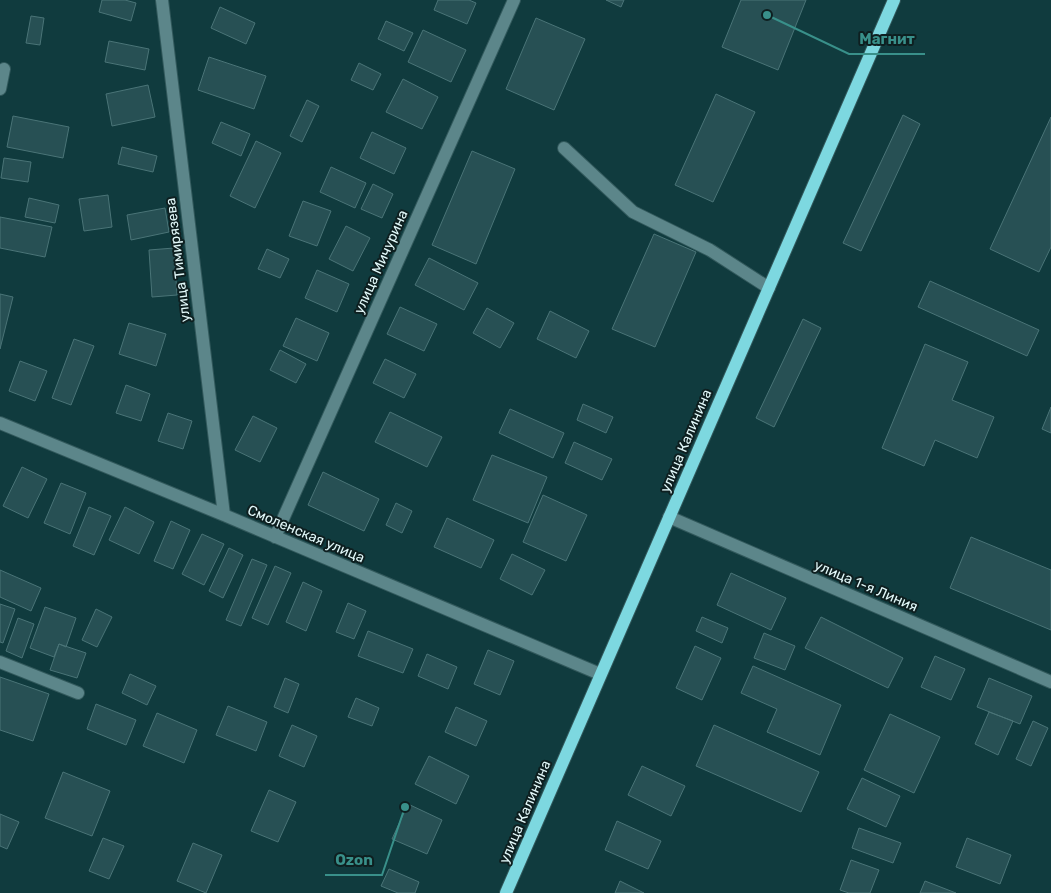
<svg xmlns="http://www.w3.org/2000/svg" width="1051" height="893" font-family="Rubik,sans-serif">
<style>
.building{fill:#275054;stroke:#4a7477}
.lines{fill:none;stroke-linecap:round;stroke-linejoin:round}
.minor-casing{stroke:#32595c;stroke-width:14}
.major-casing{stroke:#32595c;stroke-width:14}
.minor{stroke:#5c868a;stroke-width:12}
.major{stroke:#7dd8e0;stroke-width:12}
.labels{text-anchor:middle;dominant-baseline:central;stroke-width:4;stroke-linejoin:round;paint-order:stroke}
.street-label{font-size:14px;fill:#e3f9fa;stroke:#0e1f20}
.leader{fill:none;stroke:#39908a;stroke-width:2}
.callout-dot{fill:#39908a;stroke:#0e1f20;stroke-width:2}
.callout-label{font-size:15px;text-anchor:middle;font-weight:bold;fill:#39908a;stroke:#0e1f20;stroke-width:4;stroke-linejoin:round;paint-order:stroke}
</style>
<rect width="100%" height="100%" fill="#103b3e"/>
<path class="building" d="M102,0H125L136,3L131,21L99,12Z
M438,0H469L476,3L467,24L434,10Z
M606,0H624L621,7Z
M741,0H806L778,70L722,47Z
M220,7L255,23L246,44L211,28Z
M31,16L44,18L40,45L26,43Z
M536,18L585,39L554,110L506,89Z
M386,21L413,33L404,51L378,39Z
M423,30L466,50L451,82L408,62Z
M109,41L149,49L145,70L105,62Z
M209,57L266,76L254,109L198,90Z
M359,63L381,74L373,90L351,80Z
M403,79L438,97L422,129L386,112Z
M148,85L155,117L112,126L106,94Z
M716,94L755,112L713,202L675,185Z
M307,100L319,106L302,142L290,136Z
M903,115L920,124L861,251L843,243Z
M13,116L69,127L63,158L7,147Z
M1051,117V247L1039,272L990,249Z
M221,122L250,134L241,156L212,143Z
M372,132L406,148L394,174L360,158Z
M256,141L281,153L255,208L230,196Z
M122,147L157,156L153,172L118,164Z
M472,151L515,169L476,264L432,245Z
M4,158L31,162L28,182L1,178Z
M331,167L366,183L355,208L320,192Z
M373,184L393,194L382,218L361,209Z
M108,195L112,227L84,231L79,199Z
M29,198L59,205L55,223L25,217Z
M303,201L331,211L317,246L289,236Z
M165,208L169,232L131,240L127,215Z
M0,217L52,227L45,257L0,248Z
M346,226L370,238L353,271L329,259Z
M654,234L696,252L655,347L612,329Z
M174,248L177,295L152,297L149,250Z
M267,249L289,259L280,278L258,269Z
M429,258L478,283L464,310L415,285Z
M317,270L349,284L337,312L305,298Z
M930,281L1039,330L1027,356L918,307Z
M0,294L13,297L0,349Z
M400,307L437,324L424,351L387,334Z
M487,308L514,323L500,348L473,333Z
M550,311L589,331L576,358L537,339Z
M296,318L329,333L317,361L283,346Z
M803,319L821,328L774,427L756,418Z
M129,323L166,334L156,366L119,354Z
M74,339L94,346L71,405L52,398Z
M925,344L968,362L952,400L994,417L977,458L935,440L924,466L882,448Z
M280,350L306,364L296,383L270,370Z
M385,359L416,374L404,398L373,383Z
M20,361L47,371L35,401L9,391Z
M126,385L150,394L141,421L116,413Z
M583,404L613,417L606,433L577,420Z
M1051,407V433L1042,429Z
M510,409L564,433L553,458L499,433Z
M390,412L442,437L427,467L375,442Z
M168,413L192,421L183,449L158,441Z
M253,416L277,428L260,462L235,450Z
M574,442L612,459L602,480L565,463Z
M492,455L547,477L528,523L473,500Z
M22,467L47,479L28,518L3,506Z
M323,472L379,499L364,531L308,505Z
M61,483L86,493L70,534L44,523Z
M543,495L587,515L566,561L523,542Z
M396,503L412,511L402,533L386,525Z
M89,507L111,516L94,555L73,546Z
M125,507L154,522L139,554L109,540Z
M447,518L494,540L481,568L434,547Z
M171,521L190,530L173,569L154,561Z
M202,534L224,544L204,585L182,574Z
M971,537L1051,570V630L950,588Z
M229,548L243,555L223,598L209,591Z
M512,554L545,570L532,595L500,579Z
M252,559L267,565L241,626L226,620Z
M275,566L291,573L268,625L252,618Z
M0,570L41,588L31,611L0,597Z
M731,573L786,598L771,630L717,605Z
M303,582L322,591L306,631L286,622Z
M348,603L366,611L354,639L336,632Z
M0,604L15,609L3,643L0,642Z
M45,607L76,618L66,647L59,644L54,657L30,648Z
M96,609L112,617L97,647L82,640Z
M702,617L728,628L722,643L696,631Z
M821,617L903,658L888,688L805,648Z
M18,618L34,624L22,658L6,651Z
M368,631L413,649L403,673L358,656Z
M764,633L795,646L785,670L754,658Z
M59,644L86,653L77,678L50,670Z
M695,646L721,658L702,700L676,688Z
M488,650L514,661L500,695L474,684Z
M427,654L457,667L448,689L418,676Z
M935,656L965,669L951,700L921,687Z
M753,666L841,705L820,755L767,732L777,709L741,693Z
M130,674L156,686L147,705L122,693Z
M0,677L49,694L33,741L0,730Z
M285,678L299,684L288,713L274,707Z
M989,678L1032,696L1020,724L977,707Z
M356,698L379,708L372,726L348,717Z
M96,704L136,720L126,745L87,729Z
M228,706L267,722L256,751L216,735Z
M456,707L487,721L476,746L445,732Z
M989,712L1013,721L998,755L975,744Z
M157,713L197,730L184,763L143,746Z
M890,714L940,737L914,793L864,770Z
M1033,721L1048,728L1031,766L1016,759Z
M292,725L317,736L304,767L279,756Z
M714,725L819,772L801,812L696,766Z
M429,756L469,776L456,804L415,784Z
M642,766L685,786L671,816L628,795Z
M63,772L110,791L92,836L45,818Z
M862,778L900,796L886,827L847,809Z
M269,790L296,802L278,842L251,831Z
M408,804L442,820L427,854L392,839Z
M0,814L19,822L7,849L0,846Z
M617,821L661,841L648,869L605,850Z
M859,828L901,843L893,863L852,848Z
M103,838L124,846L109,879L89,871Z
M967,838L1011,855L1000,884L956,867Z
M193,843L222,855L206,893L177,881Z
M851,860L879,870L870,893H849L840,890Z
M389,869L419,882L415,893H398L381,886Z
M620,881L644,893H615Z
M925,881L956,893H920Z"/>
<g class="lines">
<defs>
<path id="minor" d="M162,0L224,515
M0,89L4,69
M564,148L633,212L710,250L769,288
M0,423L224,515L600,674
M669,517L1051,682
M275,537L514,0
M0,662L78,693"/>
<path id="major" d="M506,893L894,0"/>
</defs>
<use href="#minor" class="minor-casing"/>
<use href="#major" class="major-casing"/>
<use href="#minor" class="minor"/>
<use href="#major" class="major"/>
</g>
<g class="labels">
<g class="street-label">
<text transform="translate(178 260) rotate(-97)">улица Тимирязева</text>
<text transform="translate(381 262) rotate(-66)">улица Мичурина</text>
<text transform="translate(686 441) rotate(-67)">улица Калинина</text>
<text transform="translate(306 534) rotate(23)">Смоленская улица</text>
<text transform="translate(866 586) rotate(23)">улица 1-я Линия</text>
<text transform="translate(525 812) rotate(-67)">улица Калинина</text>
</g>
</g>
<path class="leader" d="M767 15L849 54H925M405 807L382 875H325"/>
<g class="callout-dot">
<circle cx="767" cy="15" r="5"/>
<circle cx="405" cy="807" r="5"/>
</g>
<g class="callout-label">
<text x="887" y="44">Магнит</text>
<text x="354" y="865">Ozon</text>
</g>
</svg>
